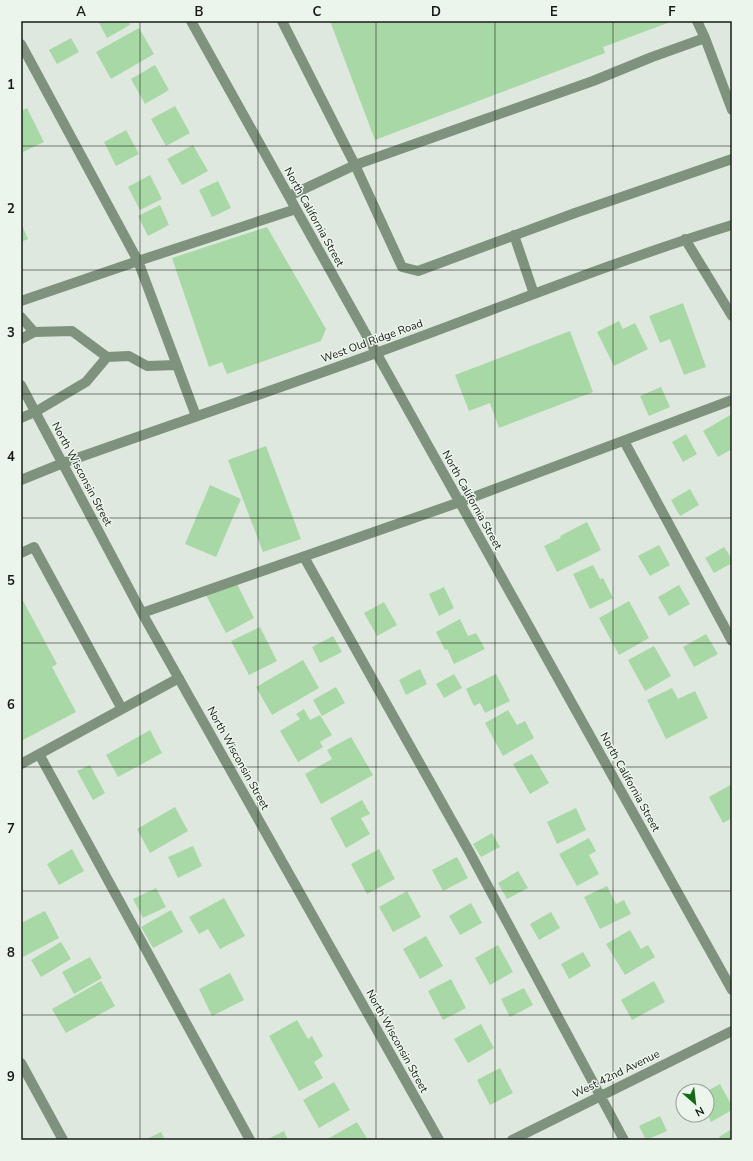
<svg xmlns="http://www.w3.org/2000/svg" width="753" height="1161" font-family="'Nunito Sans',sans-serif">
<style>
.building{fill:#a8d8a5}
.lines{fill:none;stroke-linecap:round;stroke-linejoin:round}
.minor{stroke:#7e927d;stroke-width:10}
.grid{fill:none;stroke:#181b18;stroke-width:1;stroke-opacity:0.55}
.labels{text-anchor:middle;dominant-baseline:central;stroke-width:3;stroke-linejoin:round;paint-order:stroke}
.street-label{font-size:11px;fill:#181b18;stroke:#ecf5eb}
.neatline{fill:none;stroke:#181b18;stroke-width:1.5}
.grid-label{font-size:13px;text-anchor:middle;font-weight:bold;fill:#181b18}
</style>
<rect width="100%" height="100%" fill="#dfe8de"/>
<path class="building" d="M98,21H128L130,25L107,38Z
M330,21H673L603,47L605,53L375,140Z
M139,28L154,54L111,79L96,52Z
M71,38L79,52L57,64L49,50Z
M155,65L169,90L145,104L131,79Z
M175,106L190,133L166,146L151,119Z
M27,108L44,142L21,153V111Z
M126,130L139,154L116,166L104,142Z
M193,145L208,171L182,185L167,159Z
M150,175L162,199L140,210L128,187Z
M218,181L231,208L212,217L199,190Z
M160,205L169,225L148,236L138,216Z
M21,223L28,239L21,242Z
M267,227L326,329L321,341L227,374L222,362L209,367L172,258Z
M683,303L706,367L684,375L670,339L660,343L649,316Z
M619,321L623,329L635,323L648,349L614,366L597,332Z
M570,331L593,392L499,428L490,403L469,411L455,375Z
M661,387L670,407L649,416L640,396Z
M730,415L732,419V449L718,457L703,431Z
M686,434L697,454L683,462L672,442Z
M266,446L301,539L263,552L228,460Z
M210,485L241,499L216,557L185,544Z
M690,489L699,505L680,516L671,500Z
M587,522L601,550L557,572L544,546L561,538L560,536Z
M659,545L670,565L650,576L638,556Z
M724,547L732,559V563L714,573L705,558Z
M593,565L600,579L603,578L613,598L590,609L573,574Z
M235,580L254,618L226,633L206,595Z
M679,585L690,604L669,616L658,597Z
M444,587L454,608L439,616L429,594Z
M21,597L57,664L52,667L76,712L21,741Z
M629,601L649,638L619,655L599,618Z
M384,602L397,625L377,636L364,613Z
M460,619L468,636L476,633L485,649L454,664L447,649L445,650L436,632Z
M260,627L277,661L249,675L231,641Z
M706,634L718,654L694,667L683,647Z
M333,636L342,652L320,663L312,647Z
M654,646L671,676L645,691L628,660Z
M303,660L319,688L272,715L256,687Z
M420,669L427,684L406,695L399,680Z
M454,674L462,688L444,698L436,684Z
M496,674L510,701L485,713L480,703L474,706L466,689Z
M336,687L345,703L322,716L313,700Z
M672,688L678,699L695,691L708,718L666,739L647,700Z
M304,709L310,720L320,715L332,735L320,742L323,747L298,762L280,731L300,719L296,714Z
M508,710L517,725L525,721L534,738L503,756L485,723Z
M150,730L162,753L118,777L106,755Z
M351,737L373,775L321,804L305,774L332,759L327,750Z
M532,754L549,783L530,794L513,764Z
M90,765L105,793L93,800L77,771Z
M732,784V818L723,823L709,797Z
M362,800L370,814L361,818L370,834L346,848L330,818Z
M175,807L188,831L150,853L137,829Z
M576,808L586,830L557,844L547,822Z
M492,833L500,847L481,857L473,844Z
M589,838L596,851L589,855L599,874L577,886L559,854Z
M193,846L202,866L178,878L168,857Z
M72,849L84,871L59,885L47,864Z
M379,849L395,879L367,894L351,864Z
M457,857L468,878L443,891L432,870Z
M518,871L528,888L507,899L498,883Z
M607,886L616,904L624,900L631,914L600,929L584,897Z
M156,888L166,907L143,918L133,899Z
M407,891L421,917L393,932L379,907Z
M224,898L245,936L220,949L208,929L199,934L189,917Z
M471,903L482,923L460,935L449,916Z
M171,910L183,932L153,948L141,927Z
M45,911L59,938L21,958V923Z
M551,912L560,928L539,940L530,924Z
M630,930L641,949L648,945L655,957L625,975L606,944Z
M426,936L443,966L420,979L403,949Z
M61,942L71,959L41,977L31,960Z
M498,945L513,972L490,985L475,958Z
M583,952L591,966L569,979L561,964Z
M90,957L102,978L74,994L62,972Z
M230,973L244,1000L212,1016L199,989Z
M451,979L466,1008L443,1020L428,991Z
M101,981L115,1006L66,1033L52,1009Z
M654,981L665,1002L632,1020L621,1000Z
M524,988L533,1005L510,1017L501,999Z
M297,1020L308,1039L312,1036L323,1056L314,1062L323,1078L299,1091L269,1036Z
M481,1024L494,1048L468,1063L454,1039Z
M500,1068L513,1093L490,1105L477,1080Z
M334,1082L350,1110L319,1128L303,1100Z
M720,1084L732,1106V1110L711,1122L707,1114V1091Z
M660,1116L667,1131L646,1140L639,1126Z
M357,1122L368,1140H326Z
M732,1129V1140H721L719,1137Z
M284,1131L288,1140H266Z
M161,1132L165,1140H145Z"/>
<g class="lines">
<path class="minor" d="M191,21L732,990
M282,21L355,165L593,81L652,57L705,38L732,110
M697,21L705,38
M21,44L138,261L296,209
M289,196L355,165L402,267L418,271L575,213L732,159
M514,235L534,294
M685,239L732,316
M21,301L138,261L196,416
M21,317L34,332
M21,339L34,332L72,331L107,357
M21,385L142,613L439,1140
M21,418L35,412L86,382L107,357L129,356L147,366L177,365
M624,441L732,641
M21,480L63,463C167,426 272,391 376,353C495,310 611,262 732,225
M21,553L34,547L122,709
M304,557L470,853L624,1140
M142,613L460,502L732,400
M39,754L250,1140
M21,764L179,678
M21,1063L63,1140
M512,1140L732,1031"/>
</g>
<path class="grid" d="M140,21V1140M258,21V1140M376,21V1140M495,21V1140M613,21V1140M21,146H732M21,270H732M21,394H732M21,518H732M21,643H732M21,767H732M21,891H732M21,1015H732"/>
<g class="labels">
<g class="street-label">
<text transform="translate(314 217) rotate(61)">North California Street</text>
<text transform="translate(372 341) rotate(-20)">West Old Ridge Road</text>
<text transform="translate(82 474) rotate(62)">North Wisconsin Street</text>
<text transform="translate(472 500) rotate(61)">North California Street</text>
<text transform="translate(238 758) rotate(61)">North Wisconsin Street</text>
<text transform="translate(630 782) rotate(61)">North California Street</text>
<text transform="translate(397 1041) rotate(61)">North Wisconsin Street</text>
<text transform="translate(616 1074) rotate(-26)">West 42nd Avenue</text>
</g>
</g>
<rect width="753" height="1161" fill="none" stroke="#ecf5eb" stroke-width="44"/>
<g transform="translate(695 1103) rotate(152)"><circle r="19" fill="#ecf5eb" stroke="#979e97"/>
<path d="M0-3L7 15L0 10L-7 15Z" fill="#116b14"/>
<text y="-6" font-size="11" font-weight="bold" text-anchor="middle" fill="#181b18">N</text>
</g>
<rect x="22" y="22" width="709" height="1117" class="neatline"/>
<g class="grid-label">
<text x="81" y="16">A</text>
<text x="199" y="16">B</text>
<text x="317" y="16">C</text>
<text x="436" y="16">D</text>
<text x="554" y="16">E</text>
<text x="672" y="16">F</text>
<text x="11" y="89">1</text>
<text x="11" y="213">2</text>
<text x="11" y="337">3</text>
<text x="11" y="461">4</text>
<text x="11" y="585">5</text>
<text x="11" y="709">6</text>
<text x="11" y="833">7</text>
<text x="11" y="957">8</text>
<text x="11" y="1081">9</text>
</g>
</svg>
